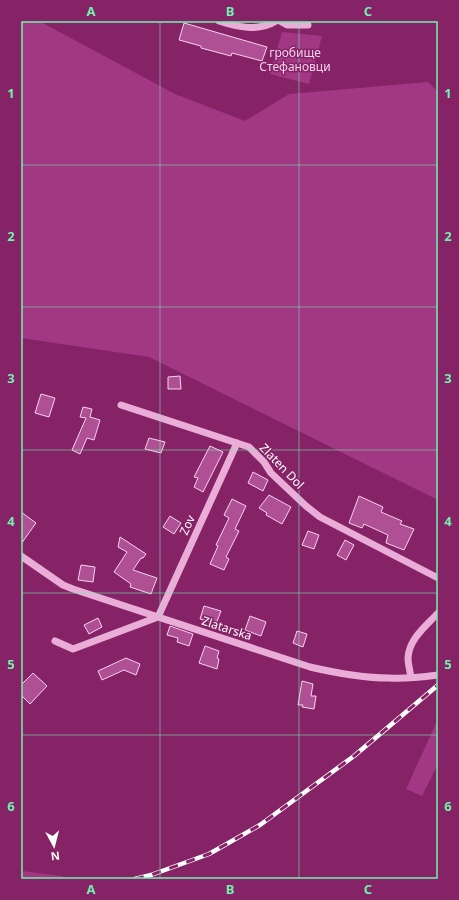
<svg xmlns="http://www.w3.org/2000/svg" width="459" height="900" font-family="'Noto Sans',sans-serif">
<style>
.green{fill:#a23784}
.building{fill:#b05094;stroke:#f7d1ec}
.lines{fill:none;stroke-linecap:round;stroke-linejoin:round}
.minor{stroke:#e9add7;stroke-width:7}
.rail-casing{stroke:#fff;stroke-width:4.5}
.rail{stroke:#862367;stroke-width:3;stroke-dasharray:9;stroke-linecap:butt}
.grid{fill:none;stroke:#70f4ac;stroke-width:1;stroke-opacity:0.55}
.labels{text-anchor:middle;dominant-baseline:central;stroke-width:3;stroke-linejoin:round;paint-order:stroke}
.park-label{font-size:12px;fill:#f7d1ec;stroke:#862367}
.street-label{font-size:12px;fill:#fff;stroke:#862367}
.neatline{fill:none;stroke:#70f4ac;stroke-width:1.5}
.grid-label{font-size:13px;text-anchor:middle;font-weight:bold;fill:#70f4ac}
</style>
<rect width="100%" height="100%" fill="#862367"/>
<path class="green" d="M21,21H39L175,94L245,121L289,94L428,82L438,92V500L149,357L21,338Z
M282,32L322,36L309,84L270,74Z
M438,719V764L422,796L406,789Z
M21,871L62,876L66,879H21Z"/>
<path class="building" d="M184,23L267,47L262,61L232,53L231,56L201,48V46L179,40Z
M180,376L181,389H168V377Z
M41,394L55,398L49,417L35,413Z
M83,407L92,409L90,417L100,420L94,440L87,438L80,454L72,450L86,418L80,417Z
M149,438L165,442L161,453L145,449Z
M210,446L223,452L203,492L194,487L198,478L194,477Z
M253,472L268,480L263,491L248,483Z
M269,495L291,507L282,524L266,515L267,513L259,508Z
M359,496L383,507L381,512L402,521L400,524L414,529L404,550L386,543L388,535L364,524L362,528L349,523Z
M232,499L246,506L235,529L239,531L226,557L229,559L224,570L210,564L218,546L216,545L229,518L224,515Z
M21,512L36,523L21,544Z
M170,516L181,523L174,534L163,527Z
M308,531L319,535L314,549L302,545Z
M120,537L146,554L143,558H141L133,570L157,578L151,594L130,587L131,584L114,572L127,552L118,547Z
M345,540L354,545L346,560L337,555Z
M81,565L95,567L93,582L78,580Z
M204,606L221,611L216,624L200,619Z
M250,616L266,622L261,636L245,630Z
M98,618L102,627L89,634L84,625Z
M170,626L193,634L189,646L177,642L178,638L167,635Z
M297,631L307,634L303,647L293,643Z
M205,646L219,651L217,658L219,659L217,669L199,663Z
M126,658L140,664L136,675L124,670L102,680L98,671Z
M33,673L47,686L30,704L21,695V685Z
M302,681L313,684L311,696H316L314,709L302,707L303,705H298Z"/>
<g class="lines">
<path class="minor" d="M219,21C237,27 258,32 276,21
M280,21L287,25H308
M121,405L249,447L264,462L271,473L306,506L320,517L438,578
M21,556L63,585L73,589L310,667C336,673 362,678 389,678C405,679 422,677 438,675
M55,641L73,649L158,617L237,443
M411,677C410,671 408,664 408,658C409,639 426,626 438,613"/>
<defs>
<path id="rail" d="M135,879L151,875L209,854L260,825L354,756L438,685"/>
</defs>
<use href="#rail" class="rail-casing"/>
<use href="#rail" class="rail"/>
</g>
<path class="grid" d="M160,21V879M299,21V879M21,165H438M21,307H438M21,450H438M21,593H438M21,735H438"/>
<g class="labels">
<g class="park-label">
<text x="295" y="52">гробище<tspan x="295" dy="14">Стефановци</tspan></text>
</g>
<g class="street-label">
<text transform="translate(282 466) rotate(46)">Zlaten Dol</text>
<text transform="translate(187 525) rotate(-66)">Zov</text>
<text transform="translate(227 628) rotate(18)">Zlatarska</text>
</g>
</g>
<rect width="459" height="900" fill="none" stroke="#862367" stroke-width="44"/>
<g transform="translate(54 846) rotate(173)" stroke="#862367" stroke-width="3" paint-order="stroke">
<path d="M0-3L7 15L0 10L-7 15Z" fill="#ffffff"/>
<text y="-6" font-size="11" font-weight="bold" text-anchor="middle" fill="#ffffff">N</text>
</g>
<rect x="22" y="22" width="415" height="856" class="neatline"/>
<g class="grid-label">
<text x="91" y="16">A</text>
<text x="230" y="16">B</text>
<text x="368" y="16">C</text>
<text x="11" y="98">1</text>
<text x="448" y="98">1</text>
<text x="11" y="241">2</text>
<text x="448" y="241">2</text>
<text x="11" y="383">3</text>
<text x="448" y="383">3</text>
<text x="11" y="526">4</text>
<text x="448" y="526">4</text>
<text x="11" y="669">5</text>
<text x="448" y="669">5</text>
<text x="11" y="811">6</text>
<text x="448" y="811">6</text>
<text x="91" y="894">A</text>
<text x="230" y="894">B</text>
<text x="368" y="894">C</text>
</g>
</svg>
